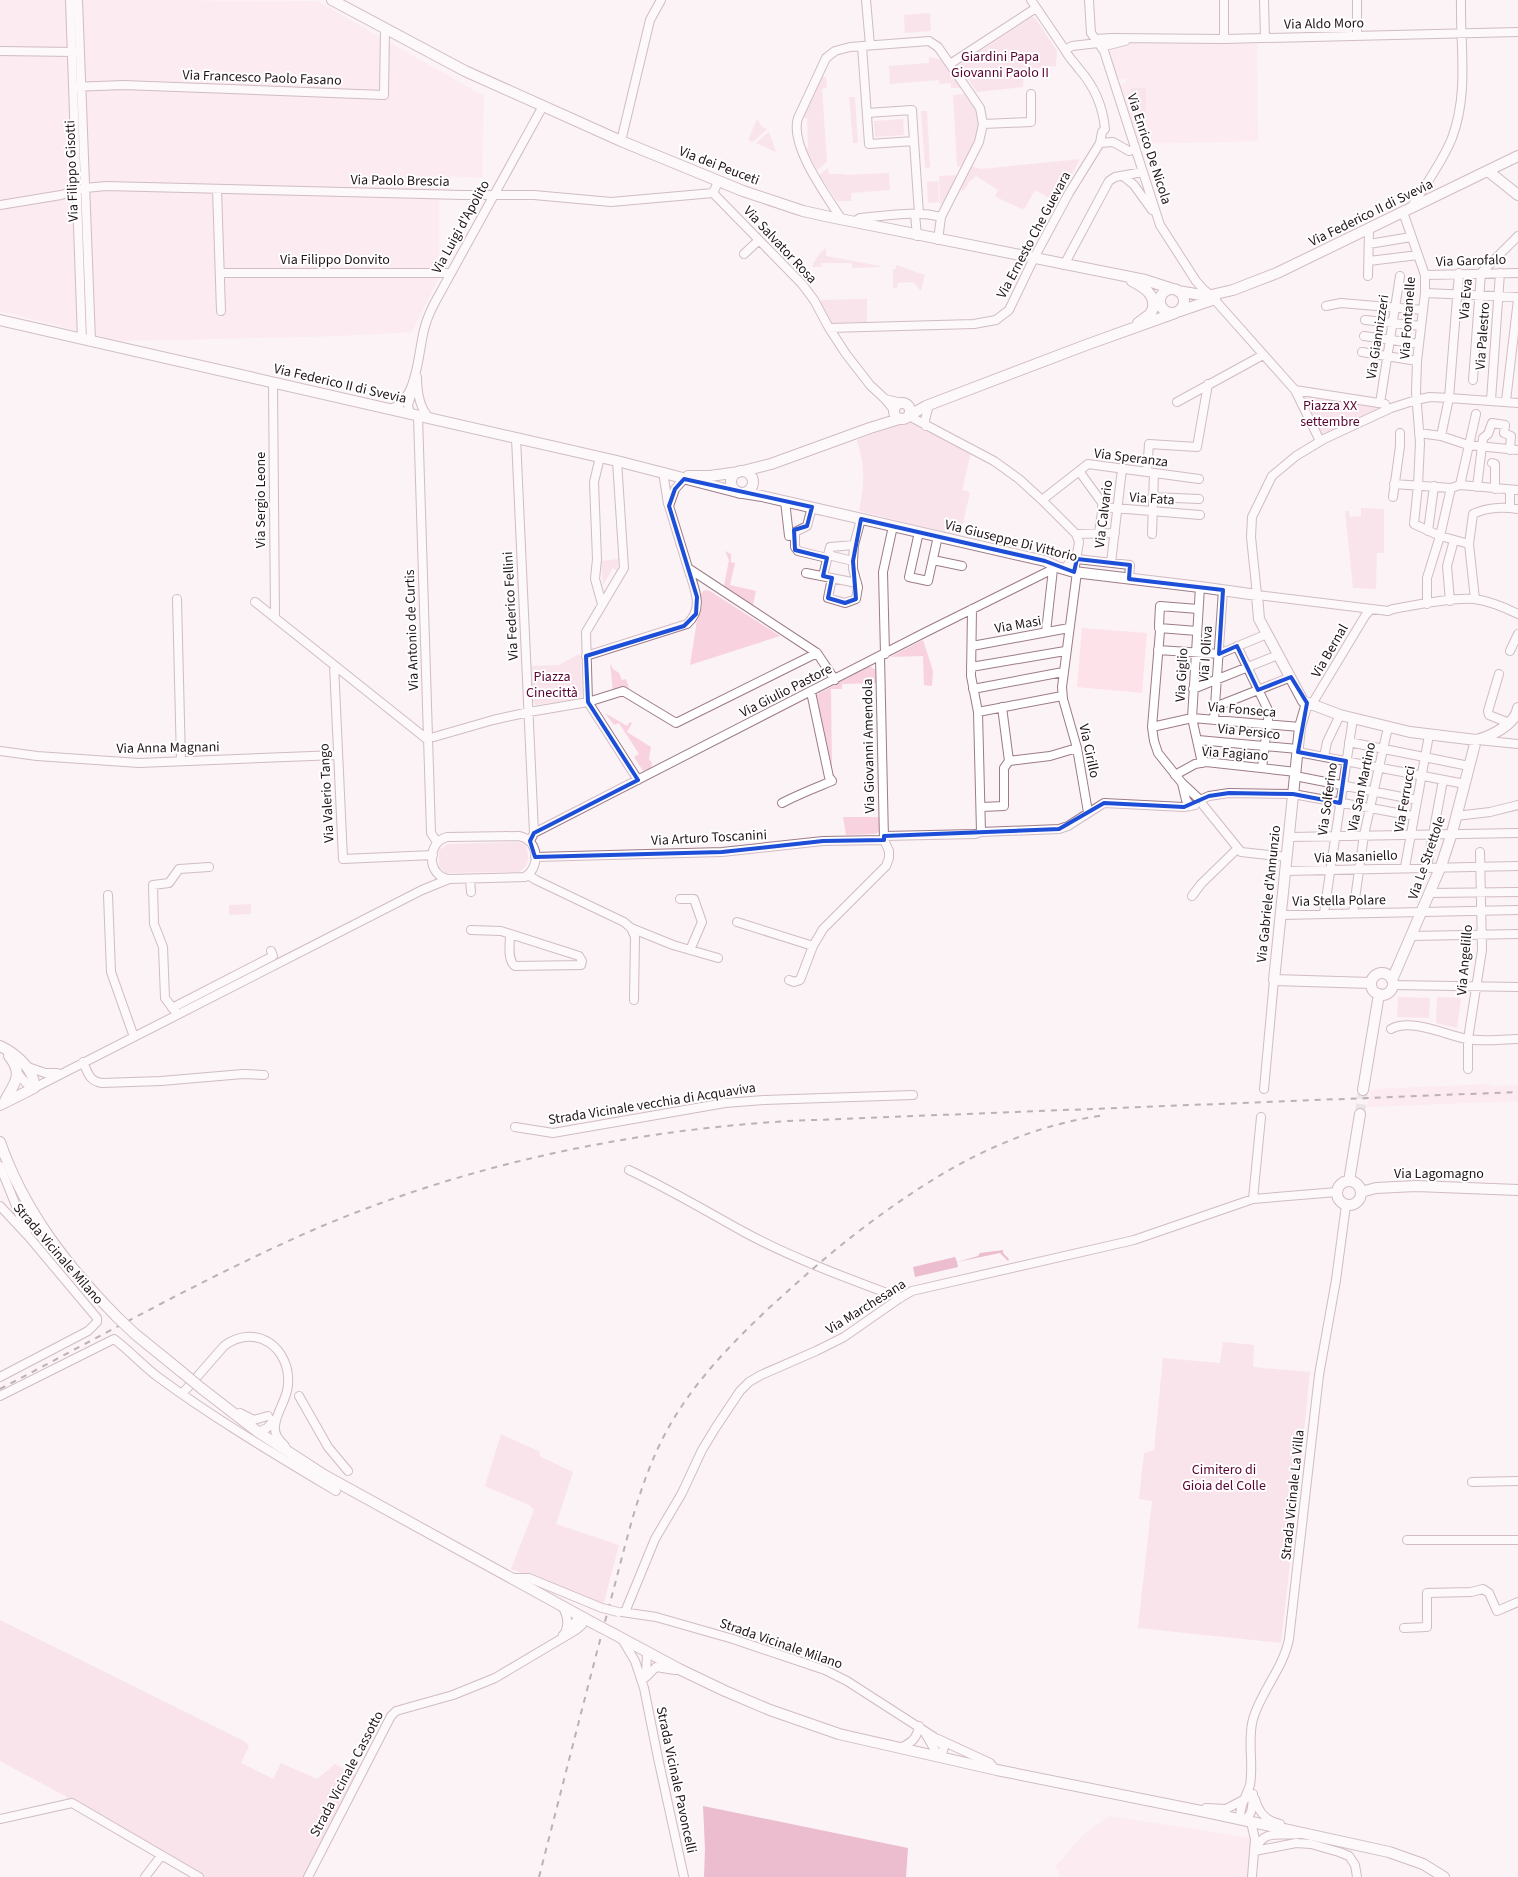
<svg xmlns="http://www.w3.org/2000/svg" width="1518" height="1877" font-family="'Source Sans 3',sans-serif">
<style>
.built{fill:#fde2ea}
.green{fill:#f9d2df}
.water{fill:#d97c9f}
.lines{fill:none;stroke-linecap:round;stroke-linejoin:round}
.major-tunnel{stroke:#dad2d5;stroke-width:10;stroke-dasharray:10 5;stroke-linecap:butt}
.minor-casing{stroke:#9d7c87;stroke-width:10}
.major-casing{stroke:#9d7c87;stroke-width:12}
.minor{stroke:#fff;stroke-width:8}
.major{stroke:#fff;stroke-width:10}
.rail{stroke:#706569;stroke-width:2;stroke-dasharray:6 6;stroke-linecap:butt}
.minor-bridge-casing{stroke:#9d7c87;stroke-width:10;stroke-linecap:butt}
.major-bridge-casing{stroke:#9d7c87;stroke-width:12;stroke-linecap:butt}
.minor-bridge{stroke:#fff;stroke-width:8}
.major-bridge{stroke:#fff;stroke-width:10}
.marked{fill:none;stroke:#1d4ed8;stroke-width:4;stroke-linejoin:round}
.labels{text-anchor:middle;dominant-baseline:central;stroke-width:4;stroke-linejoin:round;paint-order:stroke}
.street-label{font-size:14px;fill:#211419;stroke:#fff}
.park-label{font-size:14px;fill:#590331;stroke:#fff}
</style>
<rect width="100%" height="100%" fill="#fbf3f6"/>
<path class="built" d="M0,0L317,1L484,96L482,178L451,176L450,198H439V278L412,332L339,336L119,341L0,311Z
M1129,43L1257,44L1258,141L1137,144L1118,83H1126V79H1117L1108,52Z
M1082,628L1147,633L1142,693L1077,687Z
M1490,1084V1086L1518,1085V1101L1367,1107L1370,1091L1377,1089Z
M1109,1816L1251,1838L1247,1877H1059V1870L1055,1867L1082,1836Z"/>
<path class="green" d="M930,13L931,31L905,33L904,15Z
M1032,17L1035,18L1057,51L1056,66L1024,70L1023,87L977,92L959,65Z
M929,57L943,60L961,88H951V83L939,84V80L890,84L889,66L929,63Z
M822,76L826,77L827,87L822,89L827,162L817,170L805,148H808L807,118H802Z
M1131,88H1146V118H1131Z
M965,94L976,111L978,125L976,136L963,166H957L953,95Z
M849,97H855L858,143H853Z
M921,111H927L930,167L925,168Z
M757,119L762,127L767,129L753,142L748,140Z
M903,119L904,135L875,137L874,121Z
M769,132L776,152L756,143Z
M1080,159L1062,194L1057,193L1050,198L1035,190L1025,208L1022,209C1013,204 1004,202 995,196L998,190L976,176L969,182L964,191L960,189L972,166L980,169Z
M828,168L829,174H844V175L889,173L890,190L851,193V201H837L819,175Z
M958,175L944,201L940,205L939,176Z
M938,181L939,202L928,203L927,182Z
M826,248V256L880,266L879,267L853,268L851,263H821L822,267H813V264L820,253Z
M896,265L925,275L921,291L913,282L898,283L897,288H893V269H896Z
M867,299V322L831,323L821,305V300Z
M1302,393L1385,407L1324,435L1320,434Z
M909,420L935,435L971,452L962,490L970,492L960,536L859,511C865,481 865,469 857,440Z
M1361,508L1384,509V553H1377L1376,589L1353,588L1345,511H1349L1350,517L1361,516Z
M725,551L731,554V562L735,563L730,585L756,591L753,605L724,586L729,560Z
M619,559L617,571L613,568L603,585L601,561Z
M706,590L710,591L780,636L690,665L697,620L702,606L701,594L703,591Z
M923,640L933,671L932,686L924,685L923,656L890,657Z
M579,654L581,658L582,694L580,698L536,705L533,701L531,666L559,665Z
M610,663L613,669L619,673L622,680L626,679L629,688L613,692Z
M868,667H871L876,670L877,683L842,684V689H831L832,770L814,696Z
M605,713L627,726L630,722L632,723L627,732L651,747L649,759L652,763L651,768L643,771L634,757L639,754L619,723L614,725Z
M843,817H879L880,831L875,834L846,835Z
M519,842L525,845C530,856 530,867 518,872L446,873L439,868V850L448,844Z
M251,904V914L229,915V905Z
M1398,997L1430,998L1429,1018L1397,1017Z
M1437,997L1461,998L1457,1028L1436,1023Z
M1223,1342L1254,1345L1253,1367L1310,1372L1296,1510L1292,1514V1523L1294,1527L1281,1643L1138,1628L1152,1501L1139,1499L1144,1453L1154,1450L1163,1358L1220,1363Z
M501,1434L540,1452L539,1456L573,1472L556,1524L619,1545L603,1606L511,1569L534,1510L529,1505L485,1486Z
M0,1620L244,1741L249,1746L241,1763L273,1779L281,1763L317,1779L335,1764L357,1776L307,1877H204L89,1812L65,1803L67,1797L0,1761Z"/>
<path class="water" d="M1003,1250V1253L1009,1259L1008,1261L1000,1253L957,1262L958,1267L915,1277L913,1267L955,1257L957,1262L978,1256L980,1253Z
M703,1806L908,1848L906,1877H704L705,1849Z"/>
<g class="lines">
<path class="major-tunnel" d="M1360,1114L1363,1090"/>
<defs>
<path id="minor" d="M70,0L82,339
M78,0L91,341
M866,0L870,45
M1031,0L1065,50
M1089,0L1091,33L1104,51L1160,225L1196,281L1204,290L1211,295
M1224,0V39
M1264,0L1265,38
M1357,0V35
M1095,39L1112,38L1224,39L1518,32
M862,46L869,144L914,141L912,110L867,113
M1101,47L1125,41
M0,51L75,52
M950,64L1036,8
M73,87L123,85L384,95L385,28
M983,124L1031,122V94
M621,141L650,20L661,0
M914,141L919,214
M1100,143L1113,142L1129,151L1135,149
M1123,176L1134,185L1152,210
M718,182L713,193L802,284L814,300L829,328L846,354L870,385L885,399L902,403
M217,189L221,311
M0,205L61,195L85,188L106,186L463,195H534L611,202L713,193
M1411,208C1425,185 1442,163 1452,138C1469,93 1460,46 1461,0
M1403,212L1425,275V293L1417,361L1416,392L1420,443L1418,485L1414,524L1440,536L1469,544
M915,214L917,236
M842,220C827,196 789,146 798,118L826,58L835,51L850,47L929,41L938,47L963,83L980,108L983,124L979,142L941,217L938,240
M854,222L860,218C886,216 916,210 941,217
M1369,244L1411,237
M744,254L759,240
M1369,261L1418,255
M1064,265L1109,181L1115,177L1143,172
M220,273H450
M1425,275L1518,273
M1368,276L1369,229
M1425,293L1518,297
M1214,299L1295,390L1320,441
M1326,306L1341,303L1423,310
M1365,320L1421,326
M829,328L974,324L996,320L1009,310L1034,258L1069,193L1100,143L1102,132L1105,129C1103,107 1094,86 1079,69C1074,62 1069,58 1065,50L1072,46L1098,43
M1364,336L1419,344
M1362,352L1417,361
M417,377C417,392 419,407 429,418
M1473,380L1481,273L1518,236
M273,383L275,618
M1295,390L1385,404
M885,399L894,410
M1491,400L1500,273
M1506,401L1518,299
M1177,402L1263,355
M1380,403L1400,276
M1518,403L1449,398L1430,397L1416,400L1391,408L1324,439L1296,456L1272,476L1252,517L1251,537L1257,595L1388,611L1393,609C1416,605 1452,597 1474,599C1489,601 1504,607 1518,614
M389,409C418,403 418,352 424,330C426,321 430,312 434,304L543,106
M410,414L408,405L412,392
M418,416L431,833L437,842
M909,416L994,461L1019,479L1042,500L1076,534L1079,542L1074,572
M926,426L925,420L929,405
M1419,433L1441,436L1468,445L1518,450
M1441,436L1449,398L1459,273
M516,438L534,833
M600,457L594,482L597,559L595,579L602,604
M617,461L624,568L586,632L588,702L638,780
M1492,463L1495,464V489
M1079,471L1103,504L1099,533
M663,472L668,504
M1147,472L1149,444L1197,447L1208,384
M684,479L675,489L669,506L688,568L817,653L835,680
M1394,484L1451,488L1460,485L1518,490
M1460,485L1476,414
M1477,487L1483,438L1488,434L1492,423L1505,425L1504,433L1511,436L1510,450
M1152,497L1199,499
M1393,497L1400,446V433
M1042,500L1088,464L1199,479
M785,501L789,536
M812,507L807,526L795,532V547L798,551L827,558
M1102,507L1200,515
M1510,508V490
M1428,531L1434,486
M919,532L909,577L928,581L938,536
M1076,534L1115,533
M1152,534L1154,473
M828,555L853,561
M933,560L962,566
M1111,563L1122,469
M1064,569L1072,560L1077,559L1130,565L1129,579
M1077,572L1062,687L1063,699L1077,748L1088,812
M806,573L857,583
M823,576L830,547L854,545
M832,578L828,598L845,603L856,599L858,587L853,569V561L854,545L861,519
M1200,587L1192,718L1202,763
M177,599L181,761
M1475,599L1469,544L1473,514C1488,507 1502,507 1518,509
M1450,601L1447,566L1454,540
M255,602L428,740
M1427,604V578L1440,536L1451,488
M972,609L971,676L978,712L981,832
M1159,628L1197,631
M1046,632L1053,569
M972,646L1069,628
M1237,646L1269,712L1262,768
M1158,650L1219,654L1267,634
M1510,651L1518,634
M885,654L883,572L893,526
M586,656L687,624C705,608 694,588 688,568
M334,665L343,859L433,855
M971,667L1065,651
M1499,674L1488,711L1489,715L1509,723
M973,689L1063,672
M1193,689L1278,655
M1312,704L1365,616L1370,610
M1215,707L1291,677
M978,712L1062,696
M1214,720L1223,590
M1152,727L1192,718L1300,727
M434,737L493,720L529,712L588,702L623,691L676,723L817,653
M1198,740L1298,749
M1478,740L1518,744
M1349,742L1469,766
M0,751L37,756L139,763L337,755
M1298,752L1465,784
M1324,757L1327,742L1340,715
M1009,761L1050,756L1077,748
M1175,775L1195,764L1206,762L1296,772
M1295,776L1417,800
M1182,783L1158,753L1154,741L1152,727L1160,631L1159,625L1160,606L1198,609
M1202,799L1209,796L1229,793L1293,794L1414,816
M782,803C799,794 815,788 832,781L829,777L811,692
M1203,805L1241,852L1287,857
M1191,806L1186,800L1182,783L1198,798
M981,807L1004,806V768L1009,761L1002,707
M1456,816L1490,812L1518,805
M519,836C539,840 541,867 525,877L449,879C427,877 426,842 447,837Z
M884,836L975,834L981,832L1059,829L1068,826L1104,803L1184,807L1195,805
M1289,837L1518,833
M530,841L534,833L924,633L1057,567
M535,857L722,852L823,841L884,840
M1405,867L1429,735
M1427,867L1443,780
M1285,871L1518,866
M528,875L536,880L624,922L631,928L635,937L634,1000
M470,879L471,892
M1430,893L1518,892
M108,895L111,972L134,1037
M1192,896L1201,884L1237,849
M680,899H694L702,922L690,950
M1324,913L1353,718
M1353,913L1364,835L1388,727
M1280,915L1518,910
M737,922L813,946
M631,928L673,945L718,958
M471,930L501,931L579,956L582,961L581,965L515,966C507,960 510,944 510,934
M1411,936L1518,934
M789,980L794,982L800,980L813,946L823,929L886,866L889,858V851L884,840L880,656
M1392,985L1518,987
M172,1008L273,956L271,951
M177,1014L165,998L163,947L154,924L153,885L169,883L179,869L209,867
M1391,1029C1412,1018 1445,1035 1467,1039C1483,1042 1502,1039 1518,1039
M83,1062C88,1073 89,1081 102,1083L161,1081L243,1074L264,1075
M28,1067L45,1073H57
M1468,1069V1039L1482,950L1480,852
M18,1074L26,1083L34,1088L422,890L449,879
M1264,1089L1274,980
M515,1127L553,1133L725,1103L764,1100L913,1095
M0,1166L27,1233
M629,1170C669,1189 706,1211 744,1232C794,1259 847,1278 900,1298
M1253,1199L1261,1117
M0,1206L29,1237L97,1318V1322L88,1331L0,1377
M182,1394L224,1346C256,1322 291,1348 288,1385C287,1400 276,1412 275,1426C274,1435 279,1440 285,1446
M0,1396L114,1339C129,1350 142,1365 158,1377C215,1419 276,1455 336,1491
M299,1396L328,1447L348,1471
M240,1413L254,1420L268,1416
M258,1432L267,1428L275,1419
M1472,1482L1518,1481
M1407,1540H1518
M513,1578H529L602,1608
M562,1606C567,1614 569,1621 566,1630
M622,1612L656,1617L733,1639L825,1670L847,1681L934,1737L944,1747L941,1758
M625,1612L655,1539L682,1493L702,1450L716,1427L740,1391L749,1382L761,1375L816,1351L844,1337L900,1298L912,1291L1134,1240L1253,1199L1337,1192
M1404,1628L1427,1627V1593L1471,1592L1483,1589L1489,1593L1497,1611L1518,1602
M563,1635L577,1620L585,1618
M622,1639L635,1661L644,1688L658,1758L684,1877
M646,1675L647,1653
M646,1677L656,1667L675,1670
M925,1733L939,1757
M938,1739L990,1763L996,1770
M900,1748C911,1743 917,1739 919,1726
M1253,1794C1252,1804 1254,1817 1242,1820C1236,1812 1247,1795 1250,1785C1254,1763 1247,1741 1253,1719C1261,1691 1283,1669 1289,1639L1319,1375L1336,1280L1346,1205
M1255,1799C1259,1813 1266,1821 1280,1824
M1206,1808L1226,1809L1245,1799
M0,1819L72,1803L199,1877
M1251,1822L1255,1839L1252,1877
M1255,1851L1296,1843L1311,1844L1339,1852L1349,1856L1355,1865L1357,1877
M1255,1851C1264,1827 1280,1837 1299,1834
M145,1877L161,1856
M308,1877L391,1716L396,1711L453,1695L495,1678L576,1630L582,1625L585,1618"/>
<path id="major" d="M332,0L465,71L621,141L743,191L803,211L830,217L1145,280L1173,289
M1488,171L1518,195
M1132,281C1143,287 1155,293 1153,308
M1160 301a12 12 0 1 1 24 0a12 12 0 1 1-24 0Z
M1178,291L1207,296L1233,290L1277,273L1518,156
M1180,311L1215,299
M0,320L617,461L737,492
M1138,323L1150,314L1160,297
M894 411a8 8 0 1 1 16 0a8 8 0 1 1-16 0Z
M910,415L926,406L1086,345L1175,313
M743,471L771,464L870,428L899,419
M731 482a11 11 0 1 1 22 0a11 11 0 1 1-22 0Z
M688,476H710L739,472
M743,493L762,496L1045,561L1057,567L1074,572L1200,587L1257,595L1259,619L1303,701L1340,715L1410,732L1476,740C1490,737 1516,724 1518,708
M1307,703L1300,727L1274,980L1371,983
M1371 984a11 11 0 1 1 22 0a11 11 0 1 1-22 0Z
M1392,980L1441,866L1452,833L1476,740
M0,1046C15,1053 36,1070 34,1088L0,1105
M1363,1090L1379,994
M4,1103C13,1084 25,1076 9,1056
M0,1142C24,1211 67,1266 117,1317
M1349,1181L1360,1114
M1337 1193a12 12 0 1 1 24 0a12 12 0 1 1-24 0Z
M1361,1192L1376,1188L1416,1186L1518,1190
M135,1334L183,1373
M201,1388L258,1432L324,1475L593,1623
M614,1634L679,1669L725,1691L770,1710L839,1734L997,1770L1206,1812L1389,1852L1423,1864L1444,1877"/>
</defs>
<use href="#minor" class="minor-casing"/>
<use href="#major" class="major-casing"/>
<use href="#minor" class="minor"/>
<use href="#major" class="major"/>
<path class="rail" d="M0,1389C103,1335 206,1277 313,1230C464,1165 625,1131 789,1121L1518,1092
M539,1877C563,1784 586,1692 611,1599C626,1544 638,1485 665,1434C691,1385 729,1346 769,1308C802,1278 831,1252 867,1225C939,1171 1014,1127 1106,1115"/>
<defs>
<path id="minor-bridge" d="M602,1608L618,1612"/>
<path id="major-bridge" d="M117,1317L135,1334
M183,1373L201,1388
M593,1623L614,1634"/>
</defs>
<use href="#minor-bridge" class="minor-bridge-casing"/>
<use href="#major-bridge" class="major-bridge-casing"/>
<use href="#minor-bridge" class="minor-bridge"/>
<use href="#major-bridge" class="major-bridge"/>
</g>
<path d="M0 0H1518V1877H0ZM684,479L812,507L807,526L794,530L795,550L827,558L823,576L832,578L828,598L845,603L856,599L853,561L861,519L1045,561L1074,572L1077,559L1130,565L1129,579L1223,590L1219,654L1237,646L1258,690L1291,677L1307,703L1298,752L1346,761L1340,803L1293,794L1229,793L1209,796L1184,807L1104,803L1059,829L884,836V840L823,841L722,852L535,857L530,841L534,833L638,780L588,702L586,656L684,626L696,614L697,597L669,506L675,489Z" fill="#fbf3f6" fill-opacity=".55" fill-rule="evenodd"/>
<path class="marked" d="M684,479L812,507L807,526L794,530L795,550L827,558L823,576L832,578L828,598L845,603L856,599L853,561L861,519L1045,561L1074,572L1077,559L1130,565L1129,579L1223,590L1219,654L1237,646L1258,690L1291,677L1307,703L1298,752L1346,761L1340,803L1293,794L1229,793L1209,796L1184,807L1104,803L1059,829L884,836V840L823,841L722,852L535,857L530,841L534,833L638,780L588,702L586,656L684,626L696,614L697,597L669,506L675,489Z"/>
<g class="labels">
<g class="street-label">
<text transform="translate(1324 24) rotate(-1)">Via Aldo Moro</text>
<text transform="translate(262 78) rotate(2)">Via Francesco Paolo Fasano</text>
<text transform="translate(1149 149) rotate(72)">Via Enrico De Nicola</text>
<text transform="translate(719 166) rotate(21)">Via dei Peuceti</text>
<text transform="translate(72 171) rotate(-92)">Via Filippo Gisotti</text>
<text transform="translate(400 181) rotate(1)">Via Paolo Brescia</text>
<text transform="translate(1371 213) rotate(-26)">Via Federico II di Svevia</text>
<text transform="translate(461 227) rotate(-61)">Via Luigi d'Apolito</text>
<text transform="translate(1034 235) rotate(-62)">Via Ernesto Che Guevara</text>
<text transform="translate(780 245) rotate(47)">Via Salvator Rosa</text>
<text x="335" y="260">Via Filippo Donvito</text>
<text transform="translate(1471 261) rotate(-2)">Via Garofalo</text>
<text transform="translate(1466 299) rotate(-85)">Via Eva</text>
<text transform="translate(1408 318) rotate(-86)">Via Fontanelle</text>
<text transform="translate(1483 336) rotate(-86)">Via Palestro</text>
<text transform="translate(1378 337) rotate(-81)">Via Giannizzeri</text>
<text transform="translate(340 384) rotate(13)">Via Federico II di Svevia</text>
<text transform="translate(1131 458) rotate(7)">Via Speranza</text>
<text transform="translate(1152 499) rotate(4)">Via Fata</text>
<text transform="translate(261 500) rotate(-90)">Via Sergio Leone</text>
<text transform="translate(1104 514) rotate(-83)">Via Calvario</text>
<text transform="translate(1011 541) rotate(14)">Via Giuseppe Di Vittorio</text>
<text transform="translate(511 606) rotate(-93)">Via Federico Fellini</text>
<text transform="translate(1018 625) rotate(-10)">Via Masi</text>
<text transform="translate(412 630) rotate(-92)">Via Antonio de Curtis</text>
<text transform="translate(1330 651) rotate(-60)">Via Bernal</text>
<text transform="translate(1206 654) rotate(-86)">Via I Oliva</text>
<text transform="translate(1182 675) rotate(-87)">Via Giglio</text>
<text transform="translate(786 691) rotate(-27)">Via Giulio Pastore</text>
<text transform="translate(1242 710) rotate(5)">Via Fonseca</text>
<text transform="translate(1249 732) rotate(6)">Via Persico</text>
<text transform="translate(869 746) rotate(-91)">Via Giovanni Amendola</text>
<text transform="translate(168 748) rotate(-1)">Via Anna Magnani</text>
<text transform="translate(1089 751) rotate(78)">Via Cirillo</text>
<text transform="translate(1235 754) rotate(4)">Via Fagiano</text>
<text transform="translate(1362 787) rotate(-78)">Via San Martino</text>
<text transform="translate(327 793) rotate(-93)">Via Valerio Tango</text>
<text transform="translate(1328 799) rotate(-82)">Via Solferino</text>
<text transform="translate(1405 799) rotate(-80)">Via Ferrucci</text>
<text transform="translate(709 838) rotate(-3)">Via Arturo Toscanini</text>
<text transform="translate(1356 857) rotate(-2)">Via Masaniello</text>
<text transform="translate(1427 858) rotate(-71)">Via Le Strettole</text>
<text transform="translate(1269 894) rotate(-84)">Via Gabriele d'Annunzio</text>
<text transform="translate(1339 901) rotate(-1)">Via Stella Polare</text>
<text transform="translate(1465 960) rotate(-85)">Via Angelillo</text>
<text transform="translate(652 1104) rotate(-9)">Strada Vicinale vecchia di Acquaviva</text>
<text x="1439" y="1174">Via Lagomagno</text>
<text transform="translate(58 1254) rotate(49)">Strada Vicinale Milano</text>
<text transform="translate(866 1307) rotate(-32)">Via Marchesana</text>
<text transform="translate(1293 1495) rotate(-84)">Strada Vicinale La Villa</text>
<text transform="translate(781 1644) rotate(19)">Strada Vicinale Milano</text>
<text transform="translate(347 1774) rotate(-62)">Strada Vicinale Cassotto</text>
<text transform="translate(676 1780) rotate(78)">Strada Vicinale Pavoncelli</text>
</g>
<g class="park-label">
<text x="1000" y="57">Giardini Papa<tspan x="1000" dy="16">Giovanni Paolo II</tspan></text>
<text x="1330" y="406">Piazza XX<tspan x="1330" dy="16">settembre</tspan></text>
<text x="552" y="677">Piazza<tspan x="552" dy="16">Cinecittà</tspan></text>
<text x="1224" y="1470">Cimitero di<tspan x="1224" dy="16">Gioia del Colle</tspan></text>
</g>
</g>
</svg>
